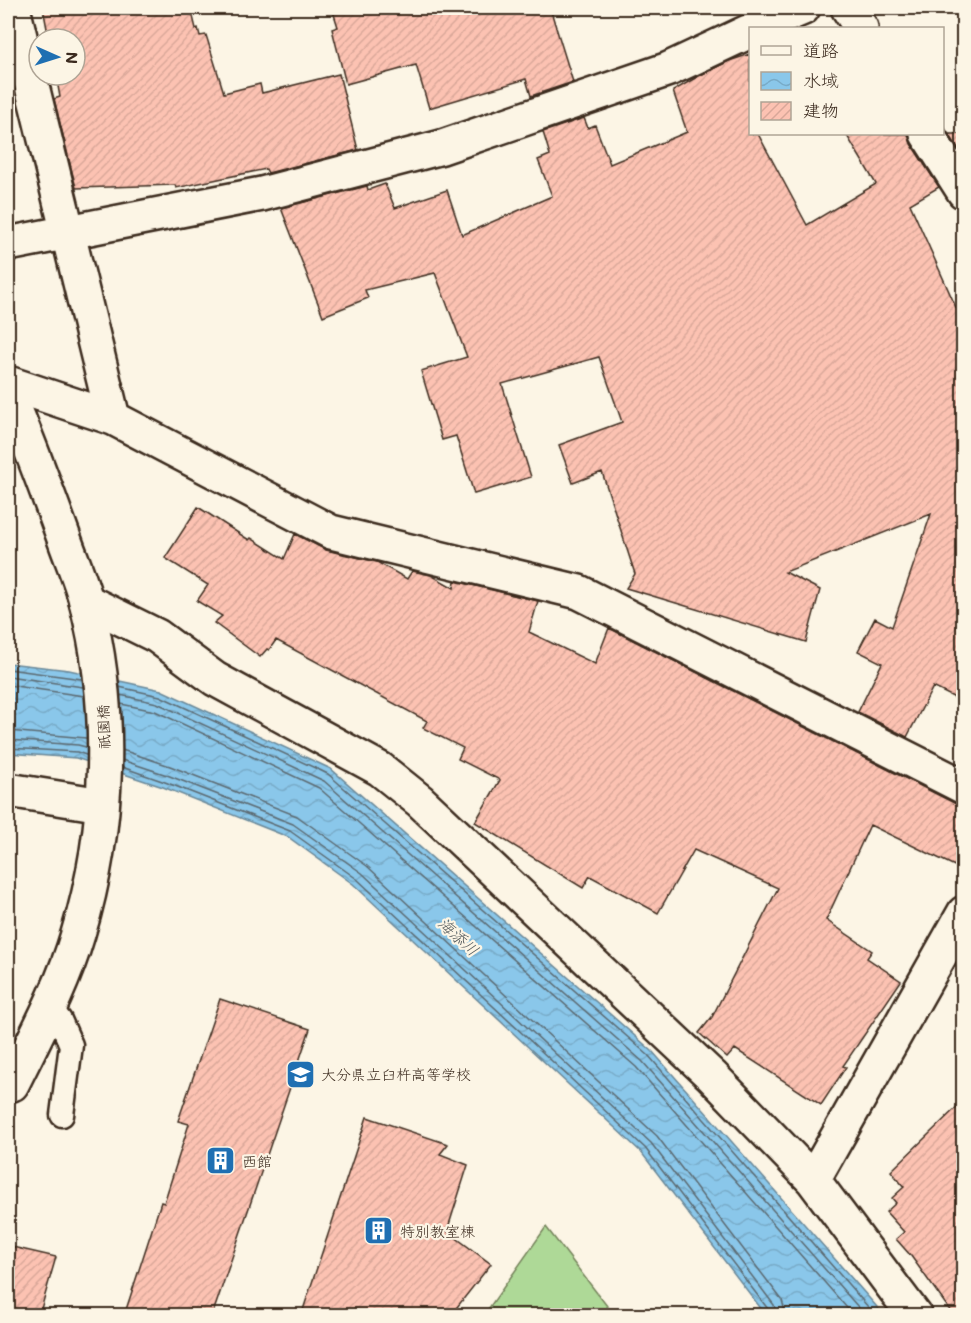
<svg xmlns="http://www.w3.org/2000/svg" width="971" height="1323" font-family="Mali,'Klee One',sans-serif">
<style>
.grass{fill:#aed997;stroke:#74825a;stroke-width:1.5}
.water{fill:url(#water-waves);stroke:#6a8898;stroke-width:1.5}
.lines{fill:none;stroke-linecap:round;stroke-linejoin:round}
.shore{stroke:#5b6970;stroke-width:1.5}
.building{fill:url(#building-hatch);stroke:#3b2a1e;stroke-width:1.5}
.lane-casing{stroke:#3b2a1e;stroke-width:27}
.street-casing{stroke:#3b2a1e;stroke-width:38}
.secondary-casing{stroke:#3b2a1e;stroke-width:38}
.lane{stroke:#fcf5e5;stroke-width:22}
.street{stroke:#fcf5e5;stroke-width:33}
.secondary{stroke:#fcf5e5;stroke-width:33}
.labels{text-anchor:middle;dominant-baseline:central;stroke-width:4.5;stroke-linejoin:round;paint-order:stroke}
.street-label{font-size:15px;fill:#3b2a1e;stroke:#fcf5e5}
.poi-label{font-size:15px;fill:#3b2a1e;stroke:#fcf5e5;text-anchor:start}
.water-label{font-size:16px;font-style:italic;fill:#53595b;stroke:#fcf5e5}
</style>
<defs>
<pattern id="water-waves" width="16" height="10" patternUnits="userSpaceOnUse" patternTransform="scale(1.5)"><rect width="16" height="10" fill="#8ac7ea"/><path d="M0 5q4-4 8 0t8 0" fill="none" stroke="#78abc8"/></pattern>
<pattern id="building-hatch" width="6" height="6" patternUnits="userSpaceOnUse" patternTransform="scale(1.5)"><rect width="6" height="6" fill="#fcc2b2"/><path d="M-1 1l2-2M0 6l6-6M5 7l2-2" fill="none" stroke="#d9a799"/></pattern>
</defs>
<rect width="100%" height="100%" fill="#fcf5e5"/>
<filter id="ink" filterUnits="userSpaceOnUse"><feTurbulence type="fractalNoise" baseFrequency=".0167" numOctaves="2"/><feDisplacementMap in="SourceGraphic" scale="12" xChannelSelector="R" yChannelSelector="G"/><feConvolveMatrix kernelMatrix="1 2 1 2 8 2 1 2 1" color-interpolation-filters="sRGB"/></filter>
<g filter="url(#ink)">
<path class="grass" d="M546,1227L614,1315H484Z"/>
<path class="water" d="M8,663L69,670L161,690L331,769L652,1051L884,1315H766L641,1152L353,884L288,837L163,787L76,758L8,753Z"/>
<g class="lines">
<path class="shore" d="M8,669L82,679
M8,676L83,687
M8,685L84,696
M119,687L160,696L328,774L648,1055L876,1316
M120,695L157,703L324,781L642,1061L866,1316
M121,704L155,711L319,788L636,1067L854,1316
M8,731L86,738
M8,740L78,745L86,747
M8,748L77,752L86,755
M122,750L170,766L297,816L367,866L657,1136L782,1300L786,1316
M122,760L167,775L293,824L362,873L651,1143L774,1305L777,1316
M122,767L165,782L290,831L357,879L645,1148L768,1309L770,1316"/>
</g>
<path class="building" d="M43,8H191L196,29L198,28L200,36L206,35L224,93L260,84L262,93L339,74L358,150L268,173L266,169L176,188L175,185L76,188L54,99L60,97L56,75H75V39H49Z
M332,8H550L573,82L531,96L526,79L429,108L416,65L346,84L332,29L338,27Z
M750,54V134H758L807,225L876,184L846,134H908L911,144L939,187L910,204L963,323V702L933,687L907,737L858,712L882,663L858,651L875,618L892,627L931,514L785,572L820,590L806,642L626,588L635,574L602,472L573,483L559,445L622,422L599,357L502,384L531,477L474,494L456,436L442,440L421,371L467,357L435,273L365,290L368,298L323,316L281,208L367,186L368,190L385,184L395,208L447,190L462,235L552,196L538,160L550,155L543,132L584,118L588,128L595,125L610,164L687,132L673,91L697,77L729,61Z
M949,134H963V156Z
M198,507L249,540L251,538L284,559L295,534L326,550L377,562L407,579L412,571L431,575L454,588L455,581L538,601L529,632L595,664L609,628L956,804L963,805V870L870,825L826,920L872,951L867,958L901,981L843,1066L846,1067L821,1105L735,1049L727,1058L699,1033L712,1017L778,888L694,850L658,913L590,876L583,888L475,822L500,780L458,759L463,748L423,728L427,721L276,640L269,650L267,649L260,657L214,623L222,616L197,601L208,585L165,558Z
M220,999L310,1029L212,1316H124L161,1202L164,1203L189,1124L178,1121Z
M963,1101V1316H954L911,1256L896,1239L904,1232L886,1212L896,1203L892,1198L904,1187L891,1171Z
M367,1117L448,1144L440,1154L468,1165L447,1231L491,1264L450,1316H301Z
M8,1246L56,1257L39,1316H8Z"/>
<g class="lines">
<defs>
<path id="lane" d="M49,1006L60,1020L71,1045L62,1115"/>
<path id="street" d="M13,8L113,418
M761,8L770,22L803,8
M848,8L861,28
M927,134L964,192
M8,244L262,194L442,147L669,69L750,31
M8,383L113,418L331,532L579,592L964,787
M86,601L157,636L215,679L380,769L420,801L712,1076L813,1180L915,1316
M8,790L102,805
M813,1180L964,913"/>
<path id="secondary" d="M8,393C29,442 47,491 65,541C72,561 81,581 86,601C114,708 110,829 78,934C63,986 36,1035 12,1084"/>
</defs>
<use href="#lane" class="lane-casing"/>
<use href="#street" class="street-casing"/>
<use href="#secondary" class="secondary-casing"/>
<use href="#lane" class="lane"/>
<use href="#street" class="street"/>
<use href="#secondary" class="secondary"/>
</g>
</g>
<defs>
<symbol id="school-square" viewBox="-11 -11 22 22"><rect x="-9" y="-9" width="18" height="18" rx="4" fill="#1f6fb2" stroke="#fcf5e5"/><path d="M0-5L7-2L0 1L-7-2ZM-4 1L0 2.5L4 1V4Q0 6-4 4Z" fill="#fff"/></symbol>
<symbol id="building-square" viewBox="-11 -11 22 22"><rect x="-9" y="-9" width="18" height="18" rx="4" fill="#1f6fb2" stroke="#fcf5e5"/><path d="M-4-6H4V6H1V3H-1V6H-4ZM-2.5-4.3h1.7v1.8h-1.7ZM.8-4.3h1.7v1.8H.8ZM-2.5-1h1.7V.8h-1.7ZM.8-1h1.7V.8H.8Z" fill="#fff"/></symbol>
</defs>
<g fill-rule="evenodd">
<use href="#school-square" x="284" y="1058" width="33" height="33"/>
<use href="#building-square" x="204" y="1144" width="33" height="33"/>
<use href="#building-square" x="362" y="1214" width="33" height="33"/>
</g>
<g class="labels">
<g class="street-label">
<text transform="translate(103 727) rotate(-92)">祇園橋</text>
</g>
<g class="poi-label">
<text x="321" y="1074">大分県立臼杵高等学校</text>
<text x="242" y="1161">西館</text>
<text x="400" y="1231">特別教室棟</text>
</g>
<g class="water-label">
<text transform="translate(459 936) rotate(42)">海添川</text>
</g>
</g>
<rect width="971" height="1323" fill="none" stroke="#fcf5e5" stroke-width="30"/>
<rect x="15" y="15" width="941" height="1293" fill="none" stroke="#3b2a1e" stroke-width="2" filter="url(#ink)"/>
<rect x="749" y="27" width="195" height="108" fill="#fcf5e5" stroke="#afa495" stroke-width="1.5"/>
<rect x="761" y="46" width="30" height="9" fill="#fcf5e5" stroke="#afa495" stroke-width="1.5"/>
<text x="803" y="57" font-size="18" fill="#3b2a1e">道路</text>
<rect x="761" y="72" width="30" height="18" fill="url(#water-waves)" stroke="#afa495" stroke-width="1.5"/>
<text x="803" y="87" font-size="18" fill="#3b2a1e">水域</text>
<rect x="761" y="102" width="30" height="18" fill="url(#building-hatch)" stroke="#afa495" stroke-width="1.5"/>
<text x="803" y="117" font-size="18" fill="#3b2a1e">建物</text>
<g transform="translate(57 57) rotate(93)"><circle r="28" fill="#fcf5e5" stroke="#afa495" stroke-width="1.5"/>
<path d="M0-4.5L10 22L0 15L-10 22Z" fill="#1f6fb2"/>
<text y="-9" font-size="16" font-weight="bold" text-anchor="middle" fill="#3b2a1e">N</text>
</g>
</svg>
